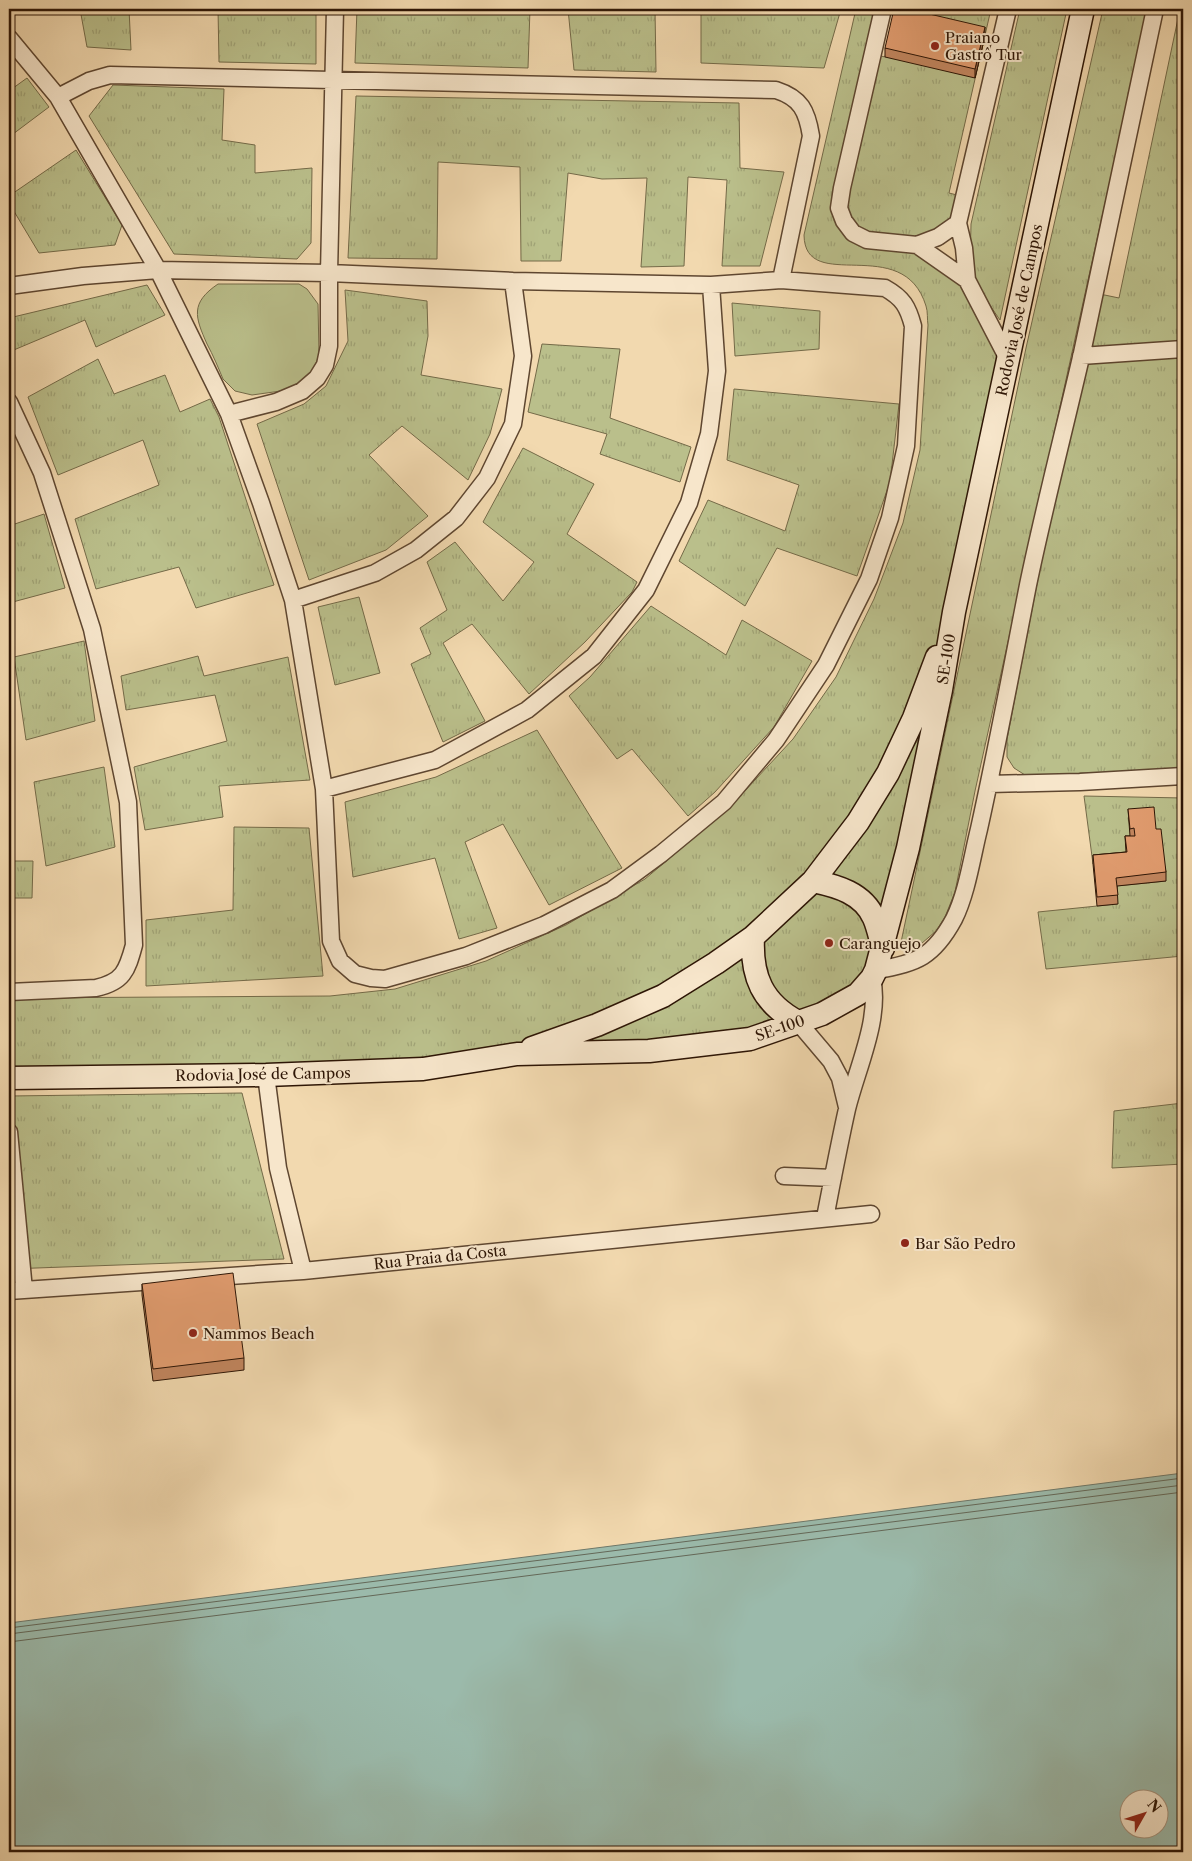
<svg xmlns="http://www.w3.org/2000/svg" width="1192" height="1861" font-family="'Libre Caslon Text',serif">
<style>
.grass{fill:url(#grass-tufts);stroke:#746a48;fill-rule:evenodd}
.park{fill:#babf8b;stroke:#746a48}
.water{fill:#9bbaab;stroke:#6f7869;fill-rule:evenodd}
.lines{fill:none;stroke-linecap:round;stroke-linejoin:round}
.shore{stroke:#646858;stroke-width:1}
.street-casing{stroke:#5e4630;stroke-width:19}
.secondary-casing{stroke:#2d1505;stroke-width:25}
.street{stroke:#f7e6cb;stroke-width:16}
.secondary{stroke:#f7e6cb;stroke-width:22}
.wall{fill:#c2865f;stroke:#2d1505}
.shaded-wall{fill:#9e6d4e;stroke:#2d1505}
.building{fill:#e19c6f;stroke:#2d1505}
.poi-dot{fill:#8f2418;stroke:#f7e6cb;stroke-width:2}
.labels{text-anchor:middle;dominant-baseline:central;stroke-width:4;stroke-linejoin:round;paint-order:stroke}
.poi-label{font-size:15px;fill:#2d1505;stroke:#f7e6cb;text-anchor:start}
.street-label{font-size:15px;fill:#2d1505;stroke:#f7e6cb}
</style>
<defs>
<pattern id="grass-tufts" width="24" height="20" patternUnits="userSpaceOnUse" patternTransform="scale(1.25)"><rect width="24" height="20" fill="#babf8b"/><path d="M3 7l-1-3M5 7V3M7 7l1-3M15 17l-1-3M17 17v-4M19 17l1-3" fill="none" stroke="#a0a376"/></pattern>
</defs>
<rect width="100%" height="100%" fill="#f2d9af"/>
<filter id="stains"><feTurbulence type="fractalNoise" baseFrequency=".004" numOctaves="4"/><feColorMatrix values="0 0 0 0 .2 0 0 0 0 .09 0 0 0 0 .02 0 0 0 .5 -.17"/></filter>
<radialGradient id="worn" r=".72"><stop offset=".6" stop-color="#630" stop-opacity="0"/><stop offset="1" stop-color="#630" stop-opacity=".3"/></radialGradient>
<path class="grass" d="M80,9H129L131,50L87,47Z
M218,9H316V64L219,62Z
M357,9H530L528,68L355,63Z
M568,9H655L656,72L574,70Z
M701,9H841L824,68L701,63Z
M856,9H991L949,193L965,197L958,223L918,245L950,268L1008,359L954,612L873,800L924,732L872,978L750,1039L517,1054L9,1078V998L330,996L395,989L486,961L566,925L645,879L730,807L793,739L836,677L874,599L903,523L920,450L928,325C927,319 928,312 926,306C903,231 805,296 804,235ZM883,12L894,14L885,57L873,54Z
M1020,9H1067L1000,320C986,300 971,277 971,252C970,243 971,233 971,224Z
M1103,9H1148L975,791L955,892L945,917L936,931L914,950L908,952L900,947L1026,348Z
M1180,9H1183V774L1081,773L1040,780L1025,775L1014,768L1007,757V739L1081,356L1095,293L1119,298Z
M27,78L49,107L9,137V91Z
M113,85L224,89L222,140L255,145V173L312,168L311,243L297,259L174,254L89,116Z
M356,96L739,103L740,168L784,172L760,266H722L727,180L688,177L684,266L641,267L647,178L602,179L568,173L561,261H521L520,167L438,162L437,259L348,258Z
M76,150L122,225L115,245L39,253L9,203V196Z
M147,285L165,315L96,347L85,320L9,352V318Z
M345,290L427,301L428,336L421,375L502,389L490,434L468,480L402,426L369,455L428,516L386,550L309,580L257,424L304,404L326,386L348,341Z
M732,303L820,311L819,349L735,356Z
M542,344L620,349L610,418L691,447L680,482L600,454L607,434L528,412Z
M98,359L114,394L165,375L180,412L210,399L219,417L274,585L196,608L179,567L96,589L75,519L159,485L143,440L58,475L28,397Z
M734,389L899,404L890,482L857,576L777,548L745,606L679,561L708,500L785,531L799,485L727,460Z
M523,448L594,484L567,534L637,582L632,592L585,642L529,694L472,624L443,643L485,721L443,742L411,664L431,654L420,628L447,610L427,562L455,542L503,601L534,562L483,522Z
M44,514L65,588L9,603V526Z
M359,597L380,673L335,685L318,607Z
M651,606L726,655L742,620L812,661L774,727L715,792L688,816L632,749L617,759L569,696L590,677Z
M84,641L95,721L26,740L14,657Z
M198,656L204,676L288,657L310,780L219,786L223,817L145,830L134,767L227,741L215,695L126,710L121,676Z
M537,730L622,868L549,905L503,824L465,842L497,928L459,939L435,858L353,877L345,802L436,777Z
M104,767L115,847L46,866L34,782Z
M1084,796L1183,798V956L1046,969L1038,912L1117,904L1116,886L1166,881L1130,837L1127,860L1093,864Z
M234,827L309,828L323,976L146,986V920L233,910Z
M9,861H33L32,898H9Z
M242,1093L284,1259L9,1269V1096Z
M1183,1103V1164L1112,1168L1114,1111Z"/>
<path class="park" d="M218,284H299L307,289L318,304L319,355L315,366L308,377L299,385L288,390L252,395L235,391L223,379C218,367 213,355 207,344C195,317 190,303 218,284Z"/>
<path class="water" d="M1183,1473V1852H9V1623ZM1130,1798H1160V1828H1130Z"/>
<g class="lines">
<path class="shore" d="M9,1628L1183,1478
M9,1634L1183,1485
M9,1642L1183,1492"/>
<defs>
<path id="street" d="M883,9L842,188L839,208L844,221L853,233L867,240L917,245L938,237L958,223
M1008,9L958,223L964,248L967,280L1008,359
M9,38L58,97L158,270L229,414L261,503L293,600L324,789L331,941L340,961L355,974L371,978L385,979L466,956L544,925L612,890L661,854L724,802L776,740L826,665L869,579L890,518L906,446L913,326C908,307 903,298 885,288L781,280L711,285L513,281L329,273L158,270L83,276L9,286
M58,97L89,81L110,75L776,90C801,98 807,111 811,136L781,280
M917,245L967,280
M1081,356L1183,349
M9,402L42,473L92,629L128,802L134,945C127,971 123,982 96,988L9,992
M229,414L276,402L302,391L317,378L325,365L329,346V273L335,9
M293,600L375,573L416,550L456,518L487,478L513,424L523,356L513,281
M989,784L1080,782L1183,776
M324,789L435,760L527,710L594,656L646,590L689,503L709,434L717,371L711,285
M876,970C917,964 934,956 954,919C967,893 972,857 979,829C997,748 1012,667 1028,585C1044,508 1064,431 1082,353C1107,239 1131,124 1155,9
M798,1022L831,1061L840,1078L847,1107
M266,1075L278,1168L303,1271
M9,1132L24,1290
M784,1176L833,1178
M825,1218C832,1182 839,1145 847,1109C857,1068 881,1019 872,978
M9,1291L303,1271L871,1214"/>
<path id="secondary" d="M813,881C837,886 863,893 874,918C878,927 880,938 883,948
M753,937C751,976 762,1003 798,1022
M532,1048L597,1025L663,996L716,963L753,937L813,881L858,822L888,773L914,718L937,657
M9,1078L266,1075L423,1069L517,1054L649,1051L750,1039L822,1014L858,994L872,978L876,970L908,848L941,690L954,612L1083,9"/>
</defs>
<use href="#street" class="street-casing"/>
<use href="#secondary" class="secondary-casing"/>
<use href="#street" class="street"/>
<use href="#secondary" class="secondary"/>
</g>
<path class="wall" d="M985,36L975,78L885,57V48Z
M1128,809L1156,829L1166,872V881L1117,886L1118,904L1097,906L1093,864V855L1126,852L1125,836H1130Z
M142,1284L244,1358V1370L153,1381L142,1295Z"/>
<path class="shaded-wall" d="M985,27V36L975,78V69Z"/>
<path class="building" d="M894,9H908L985,27L975,69L885,48Z
M1154,807L1156,829H1161L1166,872L1116,878L1118,895L1097,897L1093,855L1127,852L1125,836H1135L1134,828L1130,829L1128,809Z
M233,1273L244,1358L153,1369L142,1284Z"/>
<g class="poi-dot">
<circle cx="935" cy="46" r="5"/>
<circle cx="829" cy="943" r="5"/>
<circle cx="905" cy="1243" r="5"/>
<circle cx="193" cy="1333" r="5"/>
</g>
<g class="labels">
<g class="poi-label">
<text x="945" y="37">Praiano<tspan x="945" dy="17">Gastrô Tur</tspan></text>
<text x="839" y="943">Caranguejo</text>
<text x="915" y="1243">Bar São Pedro</text>
<text x="203" y="1333">Nammos Beach</text>
</g>
<g class="street-label">
<text transform="translate(1019 310) rotate(-78)">Rodovia José de Campos</text>
<text transform="translate(946 659) rotate(-81)">SE-100</text>
<text transform="translate(780 1028) rotate(-19)">SE-100</text>
<text transform="translate(263 1074) rotate(-1)">Rodovia José de Campos</text>
<text transform="translate(440 1257) rotate(-6)">Rua Praia da Costa</text>
</g>
</g>
<rect width="1192" height="1861" fill="none" stroke="#f2d9af" stroke-width="30"/>
<rect x="10" y="10" width="1172" height="1841" fill="none" stroke="#2d1505" stroke-width="2.5"/>
<rect x="15" y="15" width="1162" height="1831" fill="none" stroke="#2d1505"/>
<g transform="translate(1144 1814) rotate(51)"><circle r="24" fill="#f7e6cb" stroke="#a6927c"/>
<path d="M0-4L9 19L0 12L-9 19Z" fill="#8f2418"/>
<text y="-8" font-size="14" font-weight="bold" text-anchor="middle" fill="#2d1505">N</text>
</g>
<rect width="100%" height="100%" filter="url(#stains)"/>
<rect width="100%" height="100%" fill="url(#worn)"/>
</svg>
